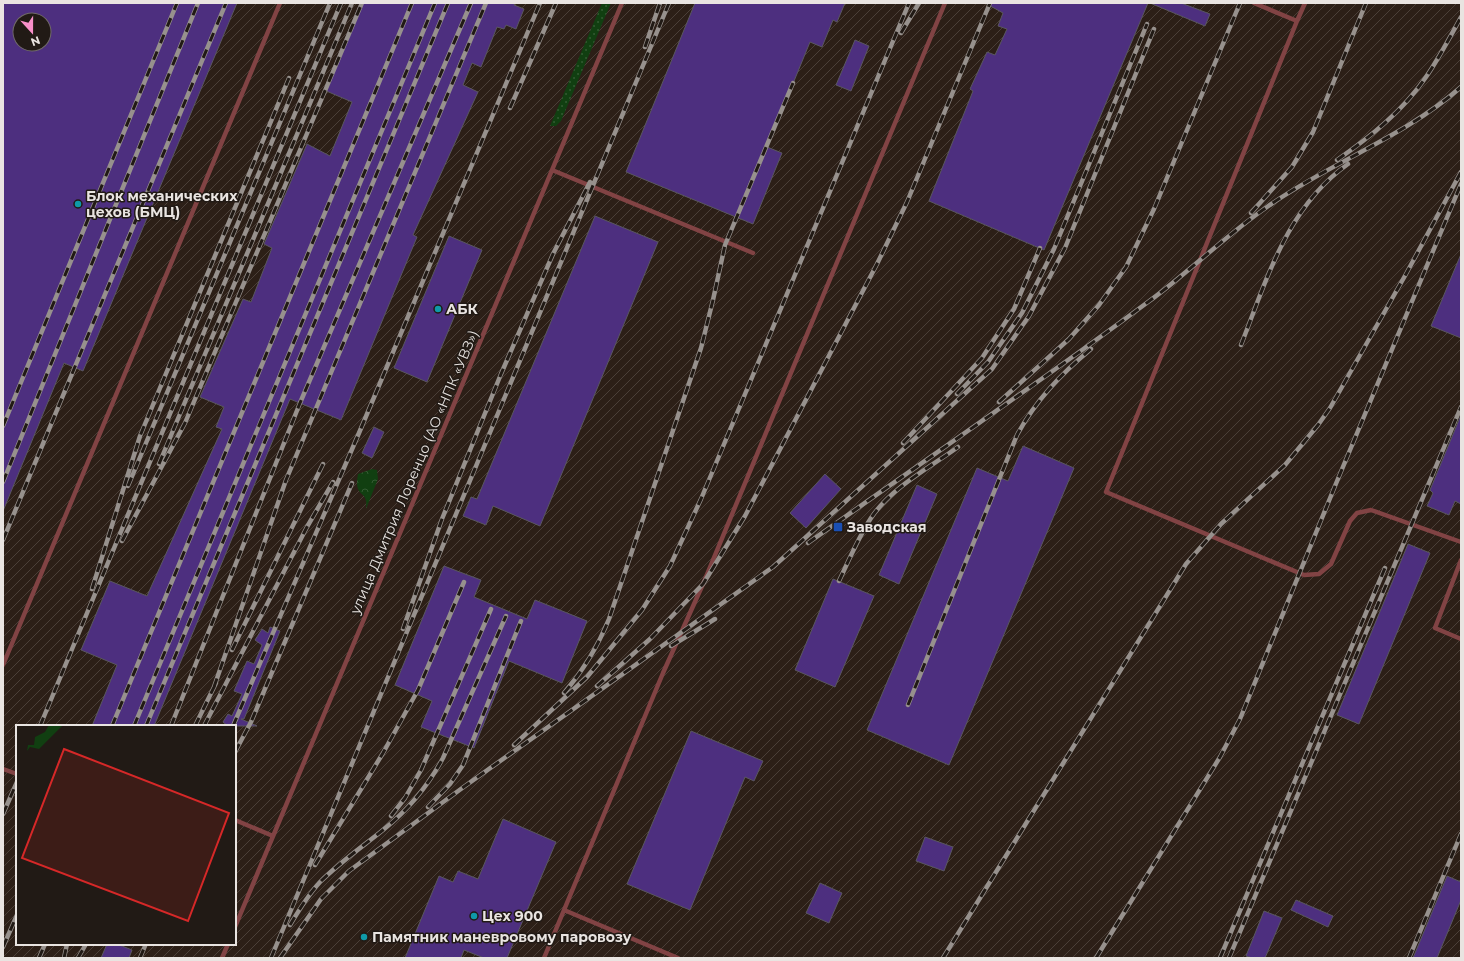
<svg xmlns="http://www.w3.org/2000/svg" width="1464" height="961" font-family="Montserrat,sans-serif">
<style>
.industrial{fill:url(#industrial-furrows);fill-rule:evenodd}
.grass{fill:url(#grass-dots)}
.forest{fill:url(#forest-crowns)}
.building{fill:#4d2f7f;stroke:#5a5760;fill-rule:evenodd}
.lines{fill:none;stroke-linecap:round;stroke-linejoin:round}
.lane{stroke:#814344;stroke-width:4.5}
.rail-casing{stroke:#97918d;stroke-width:4.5}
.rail{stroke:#211a15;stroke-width:3;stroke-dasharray:9;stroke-linecap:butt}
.culture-dot{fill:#0f9aa8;stroke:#211a15;stroke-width:1.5}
.transit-dot{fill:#1a4fb4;stroke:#211a15;stroke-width:1.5}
.labels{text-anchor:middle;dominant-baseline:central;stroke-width:3;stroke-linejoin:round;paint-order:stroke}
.poi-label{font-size:14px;font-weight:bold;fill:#e9e4e1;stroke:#211a15;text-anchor:start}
.street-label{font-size:14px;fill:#e9e4e1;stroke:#211a15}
.view{fill:#d62828;fill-opacity:0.15;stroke:#d62828;stroke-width:2}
.inset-edge{fill:none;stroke:#e9e4e1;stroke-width:2}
</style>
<defs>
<pattern id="industrial-furrows" width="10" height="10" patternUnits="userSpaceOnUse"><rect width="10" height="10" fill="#2c1f17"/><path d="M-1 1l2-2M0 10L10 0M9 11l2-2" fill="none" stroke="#4b3f38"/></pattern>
<pattern id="grass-dots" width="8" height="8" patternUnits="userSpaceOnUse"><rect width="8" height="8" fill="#113f11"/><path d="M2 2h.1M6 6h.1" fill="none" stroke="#345b33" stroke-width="1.8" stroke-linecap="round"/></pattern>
<pattern id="forest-crowns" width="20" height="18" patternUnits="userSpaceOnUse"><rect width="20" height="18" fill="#113f11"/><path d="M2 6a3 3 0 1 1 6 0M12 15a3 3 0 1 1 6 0" fill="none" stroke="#345b33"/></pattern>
</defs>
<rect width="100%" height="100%" fill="#211a15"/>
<path class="industrial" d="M3,3H1461V958H3ZM20,20H44V44H20ZM17,726H235V944H17Z"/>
<path class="grass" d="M602,3H611L561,121L556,126H550Z"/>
<path class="forest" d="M372,469L377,470L378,479L366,509C369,488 353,500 358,474Z"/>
<path class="building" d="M3,3H237L83,371L64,363L3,511ZM20,20H44V44H20Z
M360,3H515L514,5L524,9L516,29L506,25L504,29L497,27L481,67L472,63L463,85L478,92L413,235L417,237L341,420L290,399L154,726H92L117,665L81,650L110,581L147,596L222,429L216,427L224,407L200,397L243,299L251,302L272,248L264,244L307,144L330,156L352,102L324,90Z
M695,3H845L837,22L833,20L822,47L810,42L767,147L782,153L753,224L626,172Z
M985,3H1148L1044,250L929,201L973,91L970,89L987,52L995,55L1007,29L998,26L1003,13Z
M1150,3H1181L1210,14L1205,26Z
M855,40L869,46L851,91L836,85Z
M595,216L658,242L540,526L493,506L486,525L463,516L471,497L477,499Z
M449,236L482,250L427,382L394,368Z
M1461,254V338L1431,326Z
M1461,415V504L1455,501L1449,515L1427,506L1433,493L1430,490Z
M374,427L384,432L372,458L362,453Z
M1023,446L1074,468L949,765L867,730L977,468L1008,481Z
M825,474L841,489L806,528L790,513Z
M917,485L937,494L899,584L879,575Z
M1408,544L1430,553L1359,724L1337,715Z
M444,566L481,580L474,597L527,619L535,600L587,621L562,683L509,661L474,748L421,727L432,701L395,685Z
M833,579L874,596L835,687L795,670Z
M270,627L280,631L244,719H241L257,726H228L223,722L228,714L232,716L242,694L234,691L247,661L254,664L262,645L255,640L262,629L268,633Z
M691,731L763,761L754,781L745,777L690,910L627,884Z
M503,819L556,842L507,958H484L464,950L461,958H405L439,876L453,882L458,871L478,879Z
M925,837L953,847L944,871L916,861Z
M1447,876L1461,882V900L1437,958H1413Z
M820,883L842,893L829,923L806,913Z
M1296,900L1333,916L1328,927L1291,910Z
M1264,911L1282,918L1265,958H1252L1246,956Z
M107,944H117L132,950L129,958H101Z"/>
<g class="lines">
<path class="lane" d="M1254,3L1297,21L1305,3
M1297,21L1106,492L1304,575L1319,574L1331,564L1350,521L1357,513L1371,510L1461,542
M552,170L753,253
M1461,560L1435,628L1461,639
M3,665L280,3
M3,769L17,774
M235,820L273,836
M564,910L678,958
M235,927L622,3
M222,958L228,944
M544,958L663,673L703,584L945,3"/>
<defs>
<path id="rail" d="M901,33L919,3
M645,47L660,3
M510,108L556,3
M1337,160C1370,137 1403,111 1426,77C1439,58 1450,37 1461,17
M1251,213L1292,167L1313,132L1366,3
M1241,345C1267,279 1287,207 1348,164
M957,394L988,362L1022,313L1054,249L1147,24
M999,402L1069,339L1099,305L1126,267L1154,209L1240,3
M3,426L177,3
M903,443L982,358L1014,309L1040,248
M159,464L352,3
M3,482L198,3
M128,486L330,3
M3,540L226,3
M122,541L185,423L362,3
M808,543C921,463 1036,385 1148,302C1189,272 1225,236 1267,207C1329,163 1403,138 1461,87
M839,581C849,560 858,538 871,518C891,488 929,468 958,447
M92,589L140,436L289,78
M403,629L442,519L501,374L553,254L590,182
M671,646L715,619
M232,650L323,464
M597,686L650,639L703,584L745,516L877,264L907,202L990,3
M214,687L286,480L486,3
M564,693C583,671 598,646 609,619L701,348L713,300L725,245L793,83
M908,705L1017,435C1036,400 1061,374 1091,349
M40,726L341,3
M112,726L412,3
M134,726L435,3
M146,726L448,3
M171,726L300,403L471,3
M195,726L216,683
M204,726L307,527L333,482
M233,726L359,433L540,3
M514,745L587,677L642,610L670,566L701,499L909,3
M235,752L251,722L352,483
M428,807L450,784L463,765L521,621
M3,814L17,782
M391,816L405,798L421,770L491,609
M315,865L383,753L418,690L464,582
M290,925C299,910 308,895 320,882C339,863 362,847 383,830C408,810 428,786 443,758L506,616
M3,947L17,915
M39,958L45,944
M64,958L67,944
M78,958L86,944
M140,958L145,946
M271,958L669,3
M280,958L321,899L349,871L465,786L773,567L992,369L1029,316L1065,248L1154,29
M943,958L1186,564L1221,524L1285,465L1318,425L1330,408L1406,274L1461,172
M1096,958L1220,757L1240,719L1335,486L1461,184
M1220,958L1385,568
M1229,958L1461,407
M1409,958L1461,834"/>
</defs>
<use href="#rail" class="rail-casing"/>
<use href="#rail" class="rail"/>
</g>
<g class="culture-dot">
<circle cx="78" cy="204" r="4"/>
<circle cx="438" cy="309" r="4"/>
<circle cx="474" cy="916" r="4"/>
<circle cx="364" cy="937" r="4"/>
</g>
<rect class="transit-dot" x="833" y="522" width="10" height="10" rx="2"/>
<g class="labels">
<g class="poi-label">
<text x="86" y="196">Блок механических<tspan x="86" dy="16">цехов (БМЦ)</tspan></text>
<text x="446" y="309">АБК</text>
<text x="847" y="527">Заводская</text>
<text x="482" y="916">Цех 900</text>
<text x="372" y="937">Памятник маневровому паровозу</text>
</g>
<g class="street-label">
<text transform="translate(414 472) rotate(-67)">улица Дмитрия Лоренцо (АО «НПК «УВЗ»)</text>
</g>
</g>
<g transform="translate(16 725)">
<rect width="220" height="220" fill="#211a15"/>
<path d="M33,0H47L23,24L14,22L11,26L12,20H18L19,12L29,7Z" fill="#113f11"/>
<path class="view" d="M48,24L213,88L172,196L6,133Z"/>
<rect width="220" height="220" class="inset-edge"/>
</g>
<rect width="1464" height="961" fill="none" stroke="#e9e4e1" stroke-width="8"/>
<g transform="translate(32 32) rotate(159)"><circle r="19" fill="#211a15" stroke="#716b67"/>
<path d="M0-3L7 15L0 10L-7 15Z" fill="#f990ca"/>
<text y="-6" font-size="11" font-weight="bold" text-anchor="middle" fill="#e9e4e1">N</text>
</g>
</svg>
